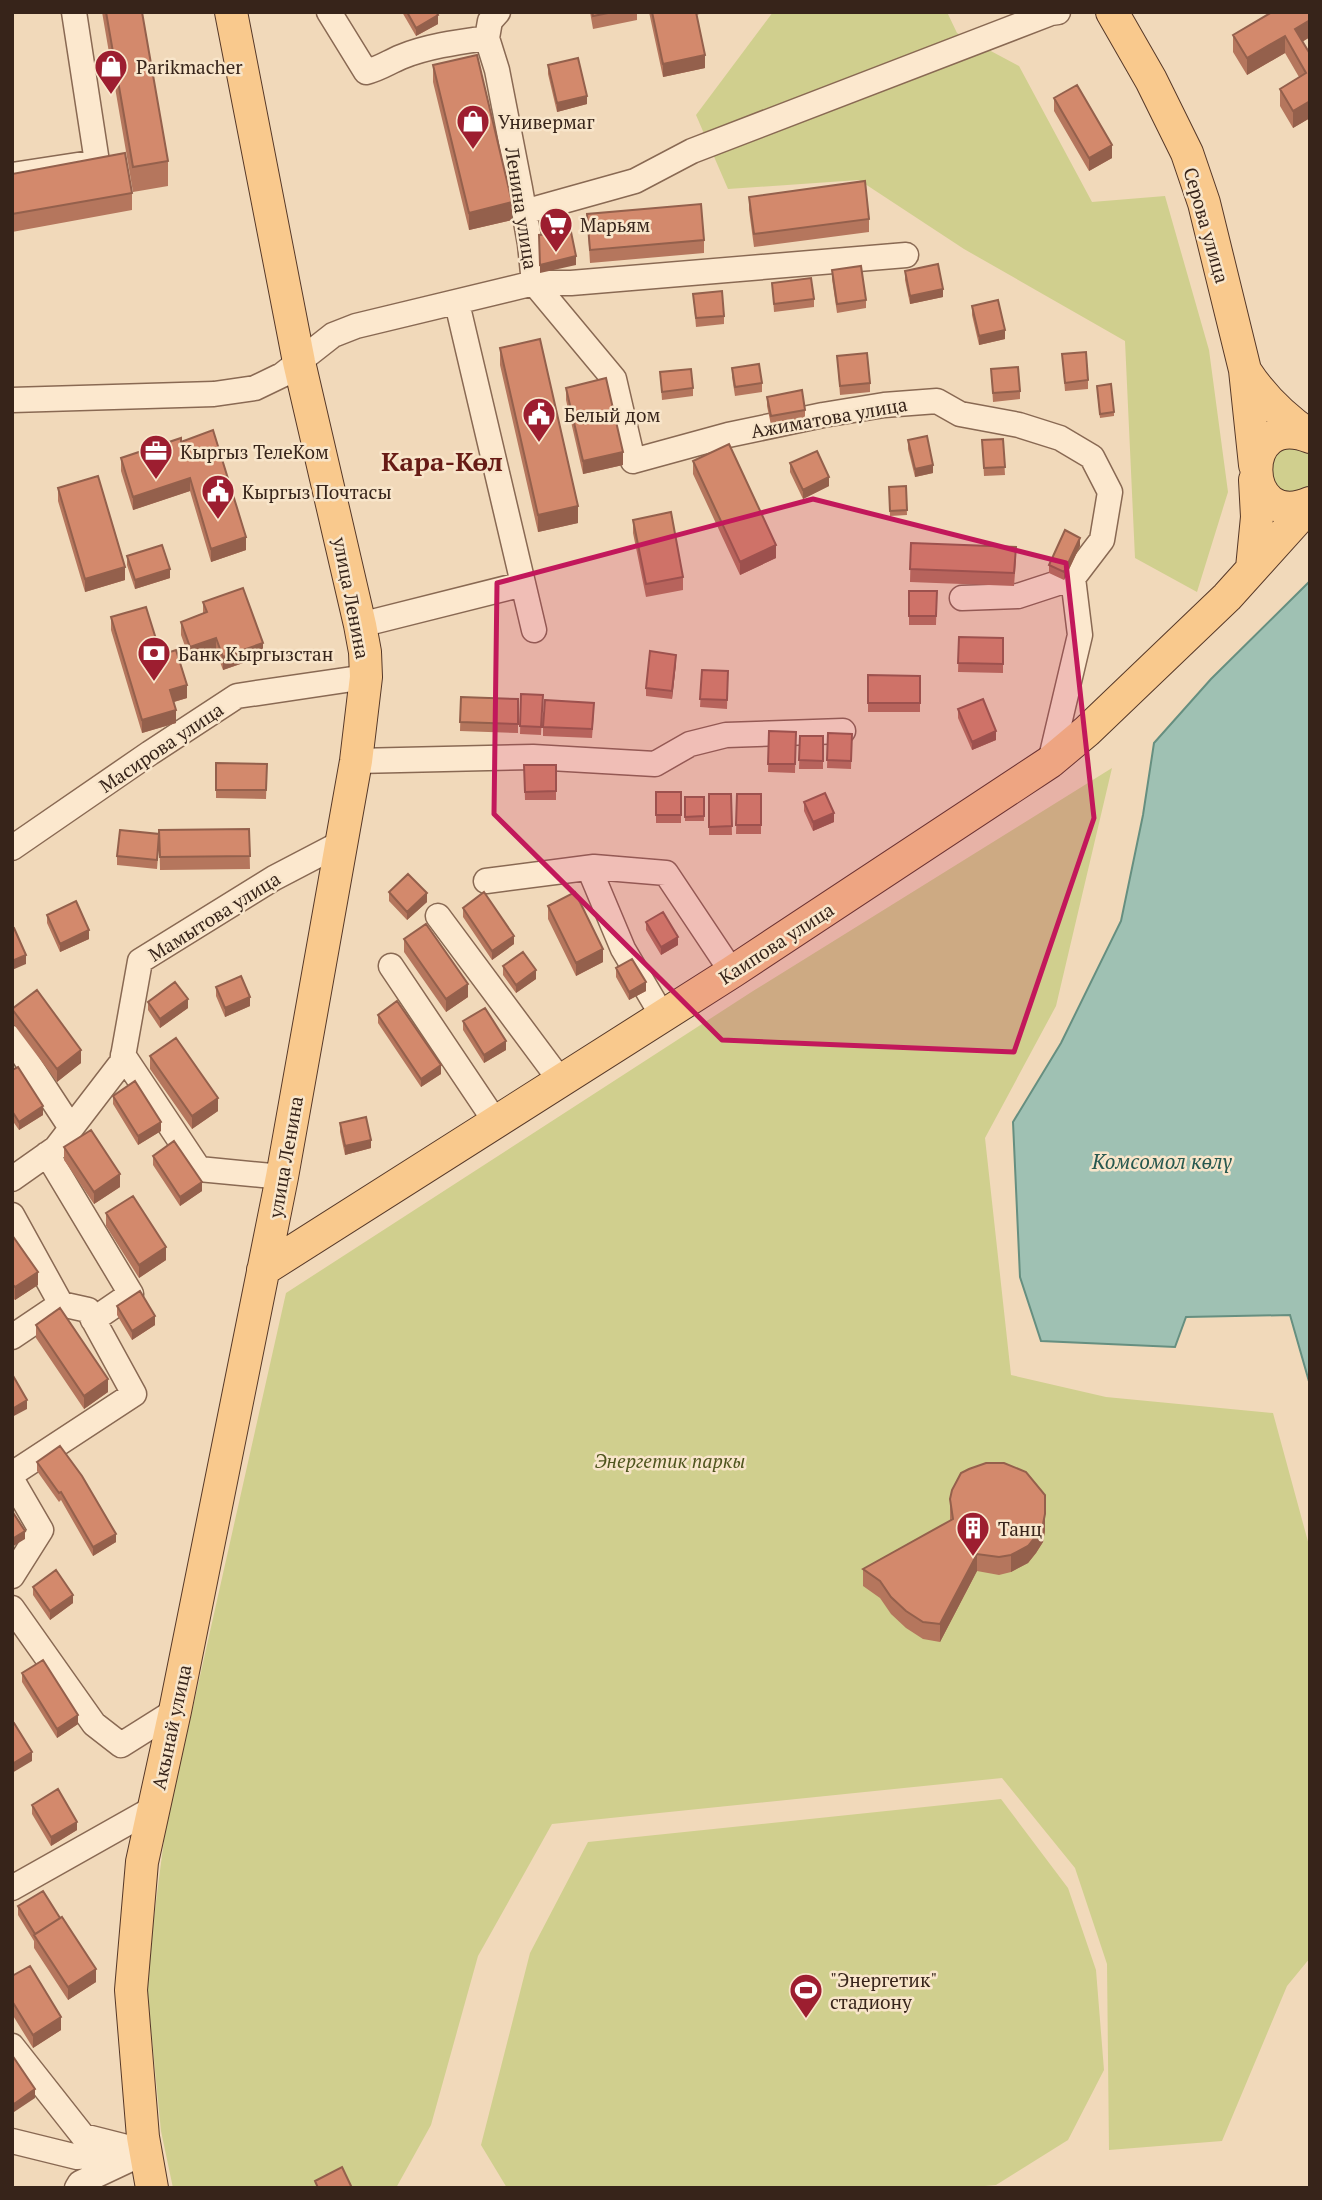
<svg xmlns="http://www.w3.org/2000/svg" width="1322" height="2200" font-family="'PT Serif',serif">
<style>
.green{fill:#d0cf8e}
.water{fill:#9fc1b3;stroke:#668f80;stroke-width:2}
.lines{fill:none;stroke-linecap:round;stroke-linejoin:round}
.minor-casing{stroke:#896953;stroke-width:27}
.major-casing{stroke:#563828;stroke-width:34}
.minor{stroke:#fce8ce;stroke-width:24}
.major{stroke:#f9c98d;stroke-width:32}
.wall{fill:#b5765d}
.shaded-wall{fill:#94604c}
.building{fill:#d3896c;stroke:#94604c;stroke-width:2}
.marked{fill:#c2185b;fill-opacity:0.2;stroke:#c2185b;stroke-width:5;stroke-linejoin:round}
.labels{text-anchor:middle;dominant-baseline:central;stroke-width:5;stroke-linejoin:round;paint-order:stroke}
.poi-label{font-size:19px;fill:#37241a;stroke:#f8e5ca;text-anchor:start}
.street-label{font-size:19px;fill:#37241a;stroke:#f8e5ca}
.park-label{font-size:19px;font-style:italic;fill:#4f551e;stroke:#f8e5ca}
.water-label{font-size:21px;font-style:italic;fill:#27584f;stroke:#f8e5ca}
.district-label{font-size:26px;font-weight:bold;fill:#671b15;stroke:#f8e5ca}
</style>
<rect width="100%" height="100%" fill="#f1d9ba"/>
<path class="green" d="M773,12H947L957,33L1019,66L1092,202L1165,196L1209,350L1228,492L1197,592L1135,558L1125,341L964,249L859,180L728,189L696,115Z
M1275,448L1310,449V491L1299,497L1270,487L1268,456Z
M1112,768L1056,1006L985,1138L1011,1375L1106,1397L1273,1413L1310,1549V1958L1287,1986L1222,2141L1109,2150L1107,1964L1075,1868L1002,1778L552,1824L478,1956L431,2125L396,2188H173L161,2131L146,1979L165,1832L286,1293L753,991Z
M1001,1799L1068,1888L1096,1970L1104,2070L1068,2140L996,2185L962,2188H507L481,2145L530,1953L588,1842Z"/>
<path class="water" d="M1310,581V1385L1290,1315L1186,1317L1175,1347L1041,1341L1020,1277L1013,1122L1061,1043L1121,921L1143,815L1154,743L1211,679Z"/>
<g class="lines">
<defs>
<path id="minor" d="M329,12L366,72C379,69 389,62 401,57C428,46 459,42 487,38L497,70L520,188L530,244L534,283L614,379L633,461L728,435L823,415L884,405L937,401L960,414L1019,425L1060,438L1092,457L1110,492L1102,540L1073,578L1018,596L962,598
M487,38L490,21L498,12
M12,175L97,162L74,12
M524,212L635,181L692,151L1051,13L1058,12
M457,303L534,630
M12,400L214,394L255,388L282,375L333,335L356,326L534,283H571L906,255
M360,625L523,584
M356,761L533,757L655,764L690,744L726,735L843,731
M1050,762L1080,635L1073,578
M12,848L150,753L237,696L366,677
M589,868L623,949L662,1015
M486,881L594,867L666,873L732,972
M438,916L560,1080
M391,966L495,1121
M12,1038L71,1128
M123,1055L199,1169L282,1177
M47,1154L131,1294L93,1320
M12,1179L56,1148L122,1062L140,961L274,878L341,843
M12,1215L61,1304
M12,1337L61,1304L88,1310L134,1394L12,1474
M12,1480L41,1530L12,1576
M12,1608L94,1724L121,1745L175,1711
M12,1888L154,1808
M12,2046L83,2136L146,2152
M12,2141L77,2157L125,2154
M77,2188L80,2183L133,2158"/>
<path id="major" d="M1112,12L1151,80L1187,153L1204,203L1245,370L1255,465
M1246,372C1263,398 1284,418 1310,436
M1310,437C1237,408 1240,533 1310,503
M1252,568L1257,517L1255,480
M263,1270L732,972L1050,762L1087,731L1227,597L1310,505
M152,2188L143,2137L131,1990L142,1862L175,1711L282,1177L356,761L366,677L365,652L360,625L299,362L231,12"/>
</defs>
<use href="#minor" class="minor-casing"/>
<use href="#major" class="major-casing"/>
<use href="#minor" class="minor"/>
<use href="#major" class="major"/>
</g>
<path class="wall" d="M102,12H142L168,161V186L133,192Z
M402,12H436L438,24L416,36Z
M590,12H637V20L593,29Z
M649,12H707L696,15L705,68L663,77Z
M1272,12L1310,37L1302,42L1310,54V118L1293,128L1280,106V89L1299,77L1285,53L1247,75L1233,52V35Z
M433,65L512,220L469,230L433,82Z
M548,65L587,104L557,112L548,74Z
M1054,98L1112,158L1089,171L1054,111Z
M12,174L132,193V210L12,232Z
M749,197L869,219V232L754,247L749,210Z
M587,214L704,240V253L590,263Z
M832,270L866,300V308L837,313L832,279Z
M905,271L943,297L910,304L905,280Z
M772,283L814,299V307L774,312Z
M693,294L724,316V324L696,327Z
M972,306L1005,339L979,345L972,315Z
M500,348L578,523L538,532L500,365Z
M1062,354L1088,380V389L1065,391Z
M837,356L870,383V392L840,395Z
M732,368L762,383V392L735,396L732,377Z
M991,369L1020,391V399L993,402Z
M660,372L693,388V396L662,400Z
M566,388L623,465L583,474L566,400Z
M1097,390L1114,412V416L1100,418Z
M767,397L805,410V418L771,425L767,406Z
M1003,439L1005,475L984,476L982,440Z
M908,440L933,473L915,477L908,449Z
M181,442L246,550L211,562L190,491L133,510L121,471V458Z
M693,461L776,558L740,575L693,474Z
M790,463L829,486L803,499L790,472Z
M906,486L907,515L890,516L889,487Z
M58,488L125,580L85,592L58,501Z
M633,520L683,577V590L646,597L633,533Z
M911,543L1016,560L1014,586L910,582Z
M1080,546L1064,580L1049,573V565Z
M127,556L170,578L135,589L127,565Z
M909,591H937L936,625H909Z
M203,602L263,656L223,670L216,651L190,660L181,635V622L203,613Z
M111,617L161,655L187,698L174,702L176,723L142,733L111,630Z
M959,637L1003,638V673L958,672Z
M676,663L672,699L646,696V688Z
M702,670L728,671L727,709L700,707Z
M868,675L920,676V712H868Z
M521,694L543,695L541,735L520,734Z
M461,697L518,699V733L460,731Z
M958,709L996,740L972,750L958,718Z
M594,712L592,738L543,736V727Z
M769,731L796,732L795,773L768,772Z
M828,733L852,734L851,769L827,768Z
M800,736H823V769H799Z
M216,763L267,764L266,799L216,798Z
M524,765H556V800H525Z
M656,792H681V823H656Z
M709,794H731L732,835H709Z
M737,794H761V834H736Z
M685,797H704V821H685Z
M804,802L834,822L813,831L804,811Z
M249,829L250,869L160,870L159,830Z
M159,843L157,869L117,865V856Z
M389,892L427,902L407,920L389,901Z
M548,906L603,962L576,976L548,919Z
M463,908L514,944L492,960L463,917Z
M47,915L89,939L60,952L47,923Z
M646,922L678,945L661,955L646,930Z
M404,939L468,997L446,1012L404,952Z
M503,966L536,979L516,993L503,975Z
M616,968L646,991L629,1000L616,977Z
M216,987L250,1006L225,1017L216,996Z
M148,1002L188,1008L160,1028L148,1010Z
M12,1008L81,1063L57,1082L12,1022Z
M378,1015L441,1074L421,1087L378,1023Z
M463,1021L506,1050L484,1063L463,1030Z
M150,1056L218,1111L192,1129L150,1069Z
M12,1061L14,1069L43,1115L19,1130L12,1120Z
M113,1096L161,1131L138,1145L113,1104Z
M340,1123L371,1148L345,1155L340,1132Z
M64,1147L120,1187L94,1204L64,1160Z
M153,1156L202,1191L180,1206L153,1165Z
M106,1213L166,1260L139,1278L106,1226Z
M12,1235L38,1285L15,1300L12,1297Z
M117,1306L155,1325L132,1340L117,1315Z
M36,1325L108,1392L84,1409L36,1338Z
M37,1462L116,1542L93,1556L61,1500L59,1502L37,1471Z
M950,1499L1045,1531L1043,1542L1036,1553L1028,1563L1011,1572L999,1575L977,1571L940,1642L923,1639L906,1628L891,1614L880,1598L863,1586V1569L950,1521Z
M33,1587L73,1603L50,1620L33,1595Z
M22,1673L78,1724L57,1738L22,1682Z
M32,1805L77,1830L51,1846L32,1814Z
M18,1906L96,1982L68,2000L34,1948V1941L18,1915Z
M12,1976L61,2030L33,2048L12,2014Z"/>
<path class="shaded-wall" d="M438,15V24L416,36V28Z
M1310,20V37L1295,46V29Z
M1285,36V53L1247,75V58Z
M705,55V68L663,77V64Z
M587,96V104L557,112V103Z
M1310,101V118L1293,128V111Z
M1112,145V158L1089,171V158Z
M512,202V220L469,230V213Z
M576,256V265L540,273V265Z
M943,289V297L910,304V296Z
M1005,330V339L979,345V336Z
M623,452V465L583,474V461Z
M933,465V473L915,477V469Z
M829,477V486L803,499V490Z
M190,478V491L133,510V497Z
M578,506V523L538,532V515Z
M246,537V550L211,562V549Z
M1080,538V546L1064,580V572Z
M776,545V558L740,575V562Z
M125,567V580L85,592V579Z
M170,569V578L135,589V580Z
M216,638V651L190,660V647Z
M263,643V656L223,670V657Z
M676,655V663L672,699V691Z
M187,685V698L170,703V690Z
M176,710V723L142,733V720Z
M996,731V740L972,750V742Z
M834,813V822L813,831V822Z
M427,893V902L407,920V912Z
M89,930V939L60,952V944Z
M514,936V944L492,960V951Z
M678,937V945L661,955V947Z
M603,949V962L576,976V963Z
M26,955V964L12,970V961Z
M536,970V979L516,993V985Z
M646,982V991L629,1000V992Z
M468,984V997L446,1012V999Z
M250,997V1006L225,1017V1008Z
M188,999V1008L160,1028V1019Z
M506,1041V1050L484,1063V1055Z
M81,1050V1063L57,1082V1069Z
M441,1065V1074L421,1087V1079Z
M218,1098V1111L192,1129V1116Z
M43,1106V1115L19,1130V1122Z
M161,1122V1131L138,1145V1136Z
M371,1140V1148L345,1155V1146Z
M120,1174V1187L94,1204V1192Z
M202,1182V1191L180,1206V1197Z
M166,1247V1260L139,1278V1265Z
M38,1272V1285L15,1300V1287Z
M155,1316V1325L132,1340V1331Z
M108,1379V1392L84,1409V1396Z
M27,1400V1409L12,1417V1409Z
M1045,1514V1531L1043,1542L1036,1553L1028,1563L1011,1572V1555Z
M25,1531V1539L12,1547V1539Z
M116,1534V1542L93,1556V1547Z
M977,1554V1571L940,1642V1624Z
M73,1595V1603L50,1620V1611Z
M78,1715V1724L57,1738V1729Z
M32,1752V1761L12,1773V1764Z
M77,1822V1830L51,1846V1837Z
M96,1969V1982L68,2000V1987Z
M61,2017V2030L33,2048V2035Z
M35,2089V2098L14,2112V2104Z
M14,2171V2180L12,2181V2172Z"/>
<path class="building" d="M106,12H142L168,161L133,167Z
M407,12H436L438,15L416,28Z
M592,12H613L593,16Z
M652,12H696L705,55L663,64Z
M1272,12H1310V20L1295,29L1310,54V101L1293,111L1280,89L1306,73L1285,36L1247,58L1233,35Z
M477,55L512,202L469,213L433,65Z
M578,58L587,96L557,103L548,65Z
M1077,85L1112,145L1089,158L1054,98Z
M125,153L132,193L12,214V174Z
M865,181L869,219L754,234L749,197Z
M701,204L704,240L590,250L587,214Z
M571,232L576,256L540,265L539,235Z
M938,264L943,289L910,296L905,271Z
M861,266L866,300L837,304L832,270Z
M811,278L814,299L774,304L772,283Z
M722,291L724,316L696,318L693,294Z
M998,300L1005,330L979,336L972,306Z
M540,339L578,506L538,515L500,348Z
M1086,352L1088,380L1065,383L1062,354Z
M867,353L870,383L840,386L837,356Z
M759,364L762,383L735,387L732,368Z
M1018,367L1020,391L993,393L991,369Z
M691,369L693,388L662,392L660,372Z
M606,378L623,452L583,461L566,388Z
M1111,384L1114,412L1100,414L1097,386Z
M802,390L805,410L771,416L767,397Z
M213,430L246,537L211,549L190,478L133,497L121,458L181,438V442Z
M927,436L933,465L915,469L908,440Z
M1003,439L1005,467L984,468L982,440Z
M729,444L776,545L740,562L693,461Z
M817,451L829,477L803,490L790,463Z
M98,476L125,567L85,579L58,488Z
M906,486L907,510L890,511L889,487Z
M671,512L683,577L646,584L633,520Z
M1065,530L1080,538L1064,572L1049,565Z
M911,543L1016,547L1014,573L910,569Z
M162,545L170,569L135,580L127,556Z
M243,588L263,643L223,657L216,638L190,647L181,622L207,612L203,602Z
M909,591H937L936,616H909Z
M146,607L161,655L176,650L187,685L170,690L176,710L142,720L111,617Z
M959,637L1003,638V664L958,663Z
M650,651L676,655L672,691L646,688Z
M702,670L728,671L727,700L700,699Z
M868,675L920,676V703H868Z
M521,694L543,695L541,727L520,726Z
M461,697L518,699V724L460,722Z
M983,699L996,731L972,742L958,709Z
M545,700L594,703L592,729L543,727Z
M769,731L796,732L795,764H768Z
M828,733L852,734L851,761L827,760Z
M800,736H823V761L799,760Z
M216,763L267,764L266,790H216Z
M524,765H556V791L525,792Z
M656,792H681V815H656Z
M825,793L834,813L813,822L804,802Z
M709,794H731L732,826L709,827Z
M737,794H761V825H736Z
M685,797H704V816L685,817Z
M249,829L250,856L160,857L159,830Z
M120,830L159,834L157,860L117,856Z
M408,874L427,893L407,912L389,892Z
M484,892L514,936L492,951L463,908Z
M575,892L603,949L576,963L548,906Z
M76,901L89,930L60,944L47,915Z
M663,912L678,937L661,947L646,922Z
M426,924L468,984L446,999L404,939Z
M14,928L26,955L12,961V929Z
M523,952L536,970L516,985L503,966Z
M632,959L646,982L629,992L616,968Z
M241,976L250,997L225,1008L216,987Z
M175,982L188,999L160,1019L148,1002Z
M37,990L81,1050L57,1069L12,1009Z
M397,1001L441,1065L421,1079L378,1015Z
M485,1008L506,1041L484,1055L463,1021Z
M176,1038L218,1098L192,1116L150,1056Z
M18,1067L43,1106L19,1122L12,1111V1070Z
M135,1081L161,1122L138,1136L113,1096Z
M366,1117L371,1140L345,1146L340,1123Z
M91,1130L120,1174L94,1192L64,1147Z
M174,1141L202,1182L180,1197L153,1156Z
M133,1196L166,1247L139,1265L106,1213Z
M12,1235L38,1272L15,1287L12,1284Z
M140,1291L155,1316L132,1331L117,1306Z
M60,1308L108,1379L84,1396L36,1325Z
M12,1374L27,1400L12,1409Z
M60,1446L82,1476L116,1534L93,1547L61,1492L59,1493L37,1462Z
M986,1463H1004L1026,1472L1045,1495V1514L1043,1524L1036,1536L1028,1546L1011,1555L999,1557L977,1554L940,1624L923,1622L906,1611L891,1597L880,1581L863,1569L953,1519L950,1499L952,1490L961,1473L969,1469Z
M12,1511L25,1531L12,1539Z
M56,1570L73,1595L50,1611L33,1587Z
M43,1660L78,1715L57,1729L22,1673Z
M14,1723L32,1752L12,1764V1724Z
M58,1789L77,1822L51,1837L32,1805Z
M43,1891L60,1918L35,1934L18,1906Z
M62,1917L96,1969L68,1987L34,1935Z
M30,1966L61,2017L33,2035L12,2001V1976Z
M12,2055L35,2089L14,2104L12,2101Z
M342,2167L352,2188H318L315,2181Z"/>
<path class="marked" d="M813,499L1066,563L1094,818L1014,1052L722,1040L494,814L497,583Z"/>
<defs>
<symbol id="shop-pin" viewBox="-11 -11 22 30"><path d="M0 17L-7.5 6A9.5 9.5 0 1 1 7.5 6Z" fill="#9d1e30" stroke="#f8e5ca"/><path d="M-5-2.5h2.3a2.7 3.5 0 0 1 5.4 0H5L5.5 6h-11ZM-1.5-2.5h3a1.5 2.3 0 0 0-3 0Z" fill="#fff"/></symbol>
<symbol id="supermarket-pin" viewBox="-11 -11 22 30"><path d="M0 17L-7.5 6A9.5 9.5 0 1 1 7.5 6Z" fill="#9d1e30" stroke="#f8e5ca"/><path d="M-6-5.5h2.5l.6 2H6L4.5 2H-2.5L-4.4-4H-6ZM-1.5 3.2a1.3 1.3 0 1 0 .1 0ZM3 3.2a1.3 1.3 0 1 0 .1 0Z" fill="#fff"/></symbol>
<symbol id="civic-pin" viewBox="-11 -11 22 30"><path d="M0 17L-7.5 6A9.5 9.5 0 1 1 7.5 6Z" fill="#9d1e30" stroke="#f8e5ca"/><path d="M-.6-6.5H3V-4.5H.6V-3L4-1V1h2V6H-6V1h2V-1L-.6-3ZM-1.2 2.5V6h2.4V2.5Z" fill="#fff"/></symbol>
<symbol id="office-pin" viewBox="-11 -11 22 30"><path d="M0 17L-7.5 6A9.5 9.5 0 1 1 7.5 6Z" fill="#9d1e30" stroke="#f8e5ca"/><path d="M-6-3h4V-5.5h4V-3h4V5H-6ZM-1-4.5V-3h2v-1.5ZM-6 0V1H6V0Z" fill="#fff"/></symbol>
<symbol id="bank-pin" viewBox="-11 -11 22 30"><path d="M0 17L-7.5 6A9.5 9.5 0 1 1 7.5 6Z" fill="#9d1e30" stroke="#f8e5ca"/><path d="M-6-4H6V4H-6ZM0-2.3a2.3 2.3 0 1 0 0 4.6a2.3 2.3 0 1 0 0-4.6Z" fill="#fff"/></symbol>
<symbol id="building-pin" viewBox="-11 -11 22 30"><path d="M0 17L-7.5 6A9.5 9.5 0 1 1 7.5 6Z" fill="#9d1e30" stroke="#f8e5ca"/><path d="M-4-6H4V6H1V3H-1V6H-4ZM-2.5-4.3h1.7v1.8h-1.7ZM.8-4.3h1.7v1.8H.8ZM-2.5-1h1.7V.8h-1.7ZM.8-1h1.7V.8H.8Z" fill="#fff"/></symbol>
<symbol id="stadium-pin" viewBox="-11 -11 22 30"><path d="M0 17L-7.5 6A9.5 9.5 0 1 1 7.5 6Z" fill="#9d1e30" stroke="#f8e5ca"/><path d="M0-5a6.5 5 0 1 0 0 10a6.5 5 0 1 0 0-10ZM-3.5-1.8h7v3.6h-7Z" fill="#fff"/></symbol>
</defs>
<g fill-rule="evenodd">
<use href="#shop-pin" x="92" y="47" width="38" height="52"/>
<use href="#shop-pin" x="454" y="102" width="38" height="52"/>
<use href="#supermarket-pin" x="537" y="205" width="38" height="52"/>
<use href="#civic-pin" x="520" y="395" width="38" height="52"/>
<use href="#office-pin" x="137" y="432" width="38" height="52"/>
<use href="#civic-pin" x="199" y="472" width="38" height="52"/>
<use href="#bank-pin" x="135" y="634" width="38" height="52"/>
<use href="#building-pin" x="954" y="1509" width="38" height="52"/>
<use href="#stadium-pin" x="787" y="1971" width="38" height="52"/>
</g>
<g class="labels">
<g class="poi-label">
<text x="136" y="66">Parikmacher</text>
<text x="498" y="121">Универмаг</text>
<text x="580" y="224">Марьям</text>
<text x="564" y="414">Белый дом</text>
<text x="180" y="451">Кыргыз ТелеКом</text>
<text x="242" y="491">Кыргыз Почтасы</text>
<text x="178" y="653">Банк Кыргызстан</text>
<text x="998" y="1528">Танц</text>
<text x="830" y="1979">"Энергетик"<tspan x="830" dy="22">стадиону</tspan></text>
</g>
<g class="street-label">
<text transform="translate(522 208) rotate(81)">Ленина улица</text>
<text transform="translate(1207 225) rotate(74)">Серова улица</text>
<text transform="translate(829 417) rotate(-10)">Ажиматова улица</text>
<text transform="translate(352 598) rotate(79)">улица Ленина</text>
<text transform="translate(161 747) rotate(-34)">Масирова улица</text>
<text transform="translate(214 916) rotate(-32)">Мамытова улица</text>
<text transform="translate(776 943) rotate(-33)">Каипова улица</text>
<text transform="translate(285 1157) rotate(-80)">улица Ленина</text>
<text transform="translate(171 1727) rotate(-78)">Акынай улица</text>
</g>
<g class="park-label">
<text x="670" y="1460">Энергетик паркы</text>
</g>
<g class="water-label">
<text x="1162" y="1161">Комсомол көлү</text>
</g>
<g class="district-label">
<text x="442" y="461">Кара-Көл</text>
</g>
</g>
<rect width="1322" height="2200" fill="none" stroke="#37241a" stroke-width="28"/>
</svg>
